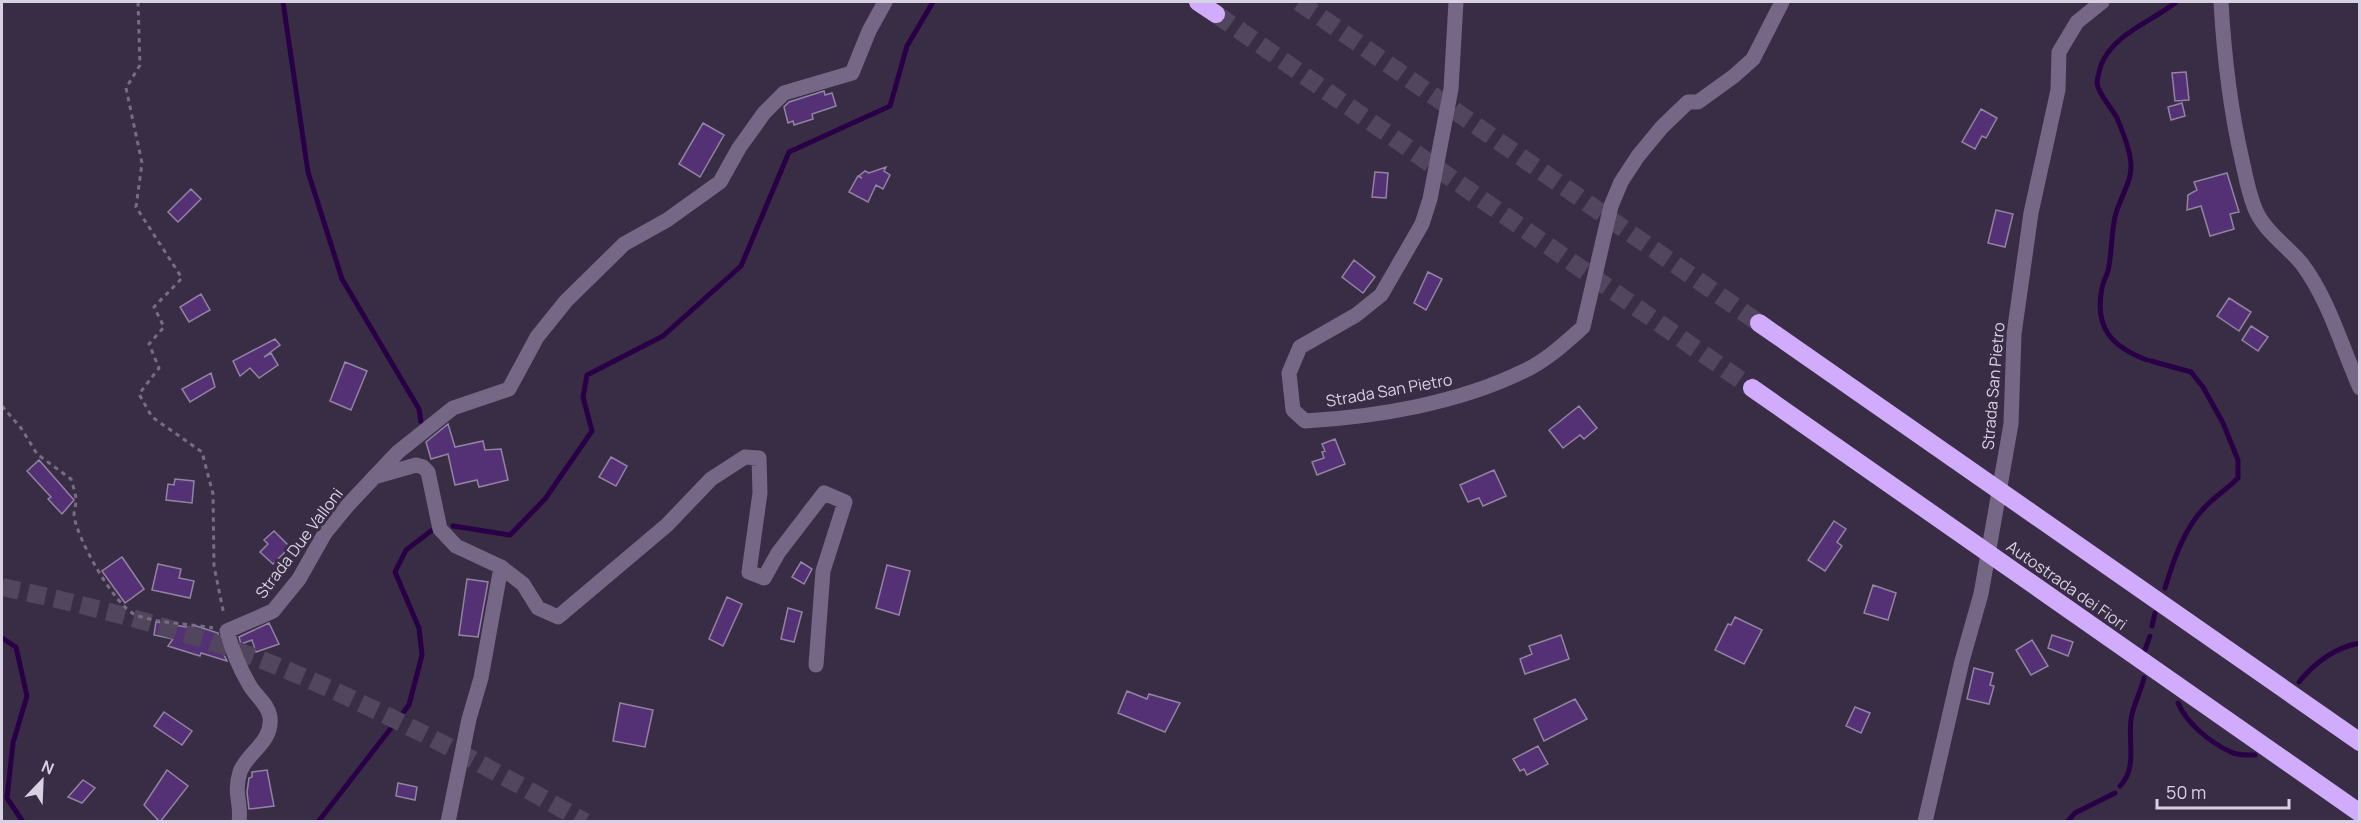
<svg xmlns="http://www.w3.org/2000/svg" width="2361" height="823" font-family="Manrope,sans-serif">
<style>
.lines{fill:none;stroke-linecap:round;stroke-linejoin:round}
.stream{stroke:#290045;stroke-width:5}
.building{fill:#543075;stroke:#9184a1;stroke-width:1.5}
.highway-tunnel{stroke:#51465d;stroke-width:18;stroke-dasharray:18 9;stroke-linecap:butt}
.path{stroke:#776d83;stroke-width:3;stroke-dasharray:4.5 4.5;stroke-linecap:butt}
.minor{stroke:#766787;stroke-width:15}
.highway{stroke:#d2acfc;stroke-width:18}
.labels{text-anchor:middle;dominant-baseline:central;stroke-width:6;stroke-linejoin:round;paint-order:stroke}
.street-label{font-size:16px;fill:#d8d1e1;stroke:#392d46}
</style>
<rect width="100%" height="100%" fill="#392d46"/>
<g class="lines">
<path class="stream" d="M283,2L308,172L342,279L419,409L421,422
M2147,360C2112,347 2094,328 2102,288C2103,282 2106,277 2108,271C2112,253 2111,235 2115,217C2120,195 2135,180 2130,157C2128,144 2122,130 2117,118C2112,108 2098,94 2097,83C2097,78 2100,69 2101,65C2114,33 2152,22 2176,2
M2151,361L2191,372L2203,387L2223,423L2238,460V478C2228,488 2216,496 2206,506C2184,528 2174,559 2165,588
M453,526L510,535L545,499L592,431L583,397L587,375L663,336L741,266L789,152L890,106L907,46L933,2
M2152,626L2155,613
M2,638L16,647L27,696L13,743L7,798L23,822
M2145,650L2150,636
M2299,682C2314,663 2336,647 2360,643
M2178,703C2187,724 2211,743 2231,752C2238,756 2248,755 2255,755
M2120,786C2139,767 2126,738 2132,714C2135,702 2141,690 2144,678
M318,822L409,705L422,655L419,628L395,572L406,550L431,531
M2067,822L2075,813L2115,793"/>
</g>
<path class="building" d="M2186,72L2189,100L2175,101L2172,73Z
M824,91L825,95L832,93L836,106L812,114L813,119L794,125L793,121L788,123L784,107L789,102Z
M2182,103L2185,116L2171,120L2168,107Z
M1981,109L1997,118L1986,138L1982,136L1975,149L1962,142Z
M703,123L724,135L700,177L679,164Z
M886,167L884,171L890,175L883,189L876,185L868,202L849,192L858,176L862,178L859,176L865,171L869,173Z
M1375,172L1388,173L1386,198L1372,197Z
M2227,173L2239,212L2230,214L2234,229L2210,236L2201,206L2187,210L2188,195L2197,190L2194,182Z
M191,189L201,199L178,222L168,212Z
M1996,210L2013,214L2005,247L1988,243Z
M1354,260L1375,277L1363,293L1342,277Z
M1428,272L1442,279L1426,310L1414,303Z
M201,294L210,310L189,322L180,307Z
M2229,298L2251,312L2239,331L2217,316Z
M2251,326L2268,337L2258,351L2242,340Z
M275,339L280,345L264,357L271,353L278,365L259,378L250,368L240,376L233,361Z
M345,362L367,371L351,410L330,401Z
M211,373L215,387L190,402L182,389Z
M1579,406L1597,428L1584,439L1580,435L1563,448L1549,430Z
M448,424L455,447L483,441L485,450L501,449L508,480L479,487L477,480L455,485L448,454L431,459L426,442Z
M1335,439L1345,464L1317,475L1312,462L1324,458L1322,452L1325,451L1322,444Z
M611,457L627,466L616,486L599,477Z
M39,460L74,500L62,514L48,499L51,497L27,471Z
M1494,470L1506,496L1483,506L1479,498L1468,502L1460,485Z
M175,479L194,481L192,503L166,500L168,484L174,485Z
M1834,521L1846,529L1837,542L1842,546L1825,571L1808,560Z
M274,531L290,547L273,564L260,552L268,544L264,540Z
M122,557L144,589L125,603L102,571Z
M801,562L812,569L804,584L792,577Z
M158,564L181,569L179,578L194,581L190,598L152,590Z
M887,565L910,571L899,615L876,608Z
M467,579L488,582L478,637L459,635Z
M1873,585L1896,593L1888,620L1864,613Z
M727,597L742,604L723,646L709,639Z
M788,608L802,612L794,642L781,639Z
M1735,617L1762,630L1744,664L1715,650L1728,624L1731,625Z
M156,622L192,628L193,625L218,633L219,640L217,641L227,661L201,653L200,656L168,646L173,639L154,635Z
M269,623L279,644L256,652L252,640L241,644L239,637Z
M1561,635L1569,659L1525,674L1520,659L1532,654L1529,646Z
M2052,635L2073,642L2068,656L2048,648Z
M2032,640L2048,666L2031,675L2016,650Z
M1974,668L1993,673L1990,685L1994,686L1989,704L1967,699Z
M1127,691L1147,699L1149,694L1180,703L1165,732L1118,713Z
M1575,699L1587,719L1544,741L1534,719Z
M620,703L653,710L645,747L613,741Z
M1855,707L1870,713L1861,733L1846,726Z
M164,712L192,731L182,745L154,726Z
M1538,746L1548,764L1527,775L1524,769L1520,771L1513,759Z
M167,770L188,786L160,822L144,805Z
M267,770L274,806L249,809L247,792L249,778L252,777V772Z
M83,780L95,788L82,803L68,797Z
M398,783L417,787L415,800L396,796Z"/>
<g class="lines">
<path class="highway-tunnel" d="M1299,2L1759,323
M1216,14L1752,388
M2,587C92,606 191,631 277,666C384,710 485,765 585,822"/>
<path class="path" d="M138,2L140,65L126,88L142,163L136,207L182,278L154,307L164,327L149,344L159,368L139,394L152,417L202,452L213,494L214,566L224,615
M2,406L21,428L37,454L71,479C73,486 76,494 76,501C76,506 74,510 74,515C76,537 115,607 136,615C160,624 187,623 213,628"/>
<path class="minor" d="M1456,2L1451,89L1430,199L1422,224L1381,295L1356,315L1300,347L1289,373L1293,410L1305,421C1377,417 1459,403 1524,371C1546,361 1565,343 1583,327L1611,206L1621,182L1638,156L1662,127L1688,102H1698L1734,76L1753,59L1782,2
M2221,2C2224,55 2230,108 2242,160C2246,177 2249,197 2257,213C2267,233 2288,247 2302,264C2329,300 2342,348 2360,388
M374,477L416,465L423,467L428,472L440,529L456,546L501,567L523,584L538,608L558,617L667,525L711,479L745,457L759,458L760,493L749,572L764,578L778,553L824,493L845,502L823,571L816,665
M239,822C242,803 233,794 240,772C247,752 273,743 270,717C268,704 256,696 250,686C240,669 232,650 227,631L273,611L299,579L325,533L348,505L398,452L453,408L509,389L537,337L566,301L624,244L667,220L720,182L739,148L764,113L784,93L852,73L869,31L885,2
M448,822L469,719L481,678L501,567
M1925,822L1962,661L1981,594L2011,424L2014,334L2031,213L2058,90L2059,52L2077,22L2102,2"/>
<path class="highway" d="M1198,2L1216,14
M1759,323L2360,742
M1752,388L2360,813"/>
</g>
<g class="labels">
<g class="street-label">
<text transform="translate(1993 386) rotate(-85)">Strada San Pietro</text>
<text transform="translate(1389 390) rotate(-10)">Strada San Pietro</text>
<text transform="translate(299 543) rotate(-53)">Strada Due Valloni</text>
<text transform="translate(2067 585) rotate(35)">Autostrada dei Fiori</text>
</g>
</g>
<rect width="2361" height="823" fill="none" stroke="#d8d1e1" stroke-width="6"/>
<g transform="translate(42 781) rotate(23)" stroke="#392d46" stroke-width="4.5" paint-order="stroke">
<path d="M0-4.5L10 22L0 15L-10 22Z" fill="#d8d1e1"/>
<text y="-9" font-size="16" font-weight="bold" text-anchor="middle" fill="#d8d1e1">N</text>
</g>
<path d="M2157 799v9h132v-9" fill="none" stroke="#d8d1e1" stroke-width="3"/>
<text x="2166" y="799" font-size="18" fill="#d8d1e1" stroke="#392d46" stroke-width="4.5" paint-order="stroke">50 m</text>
</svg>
